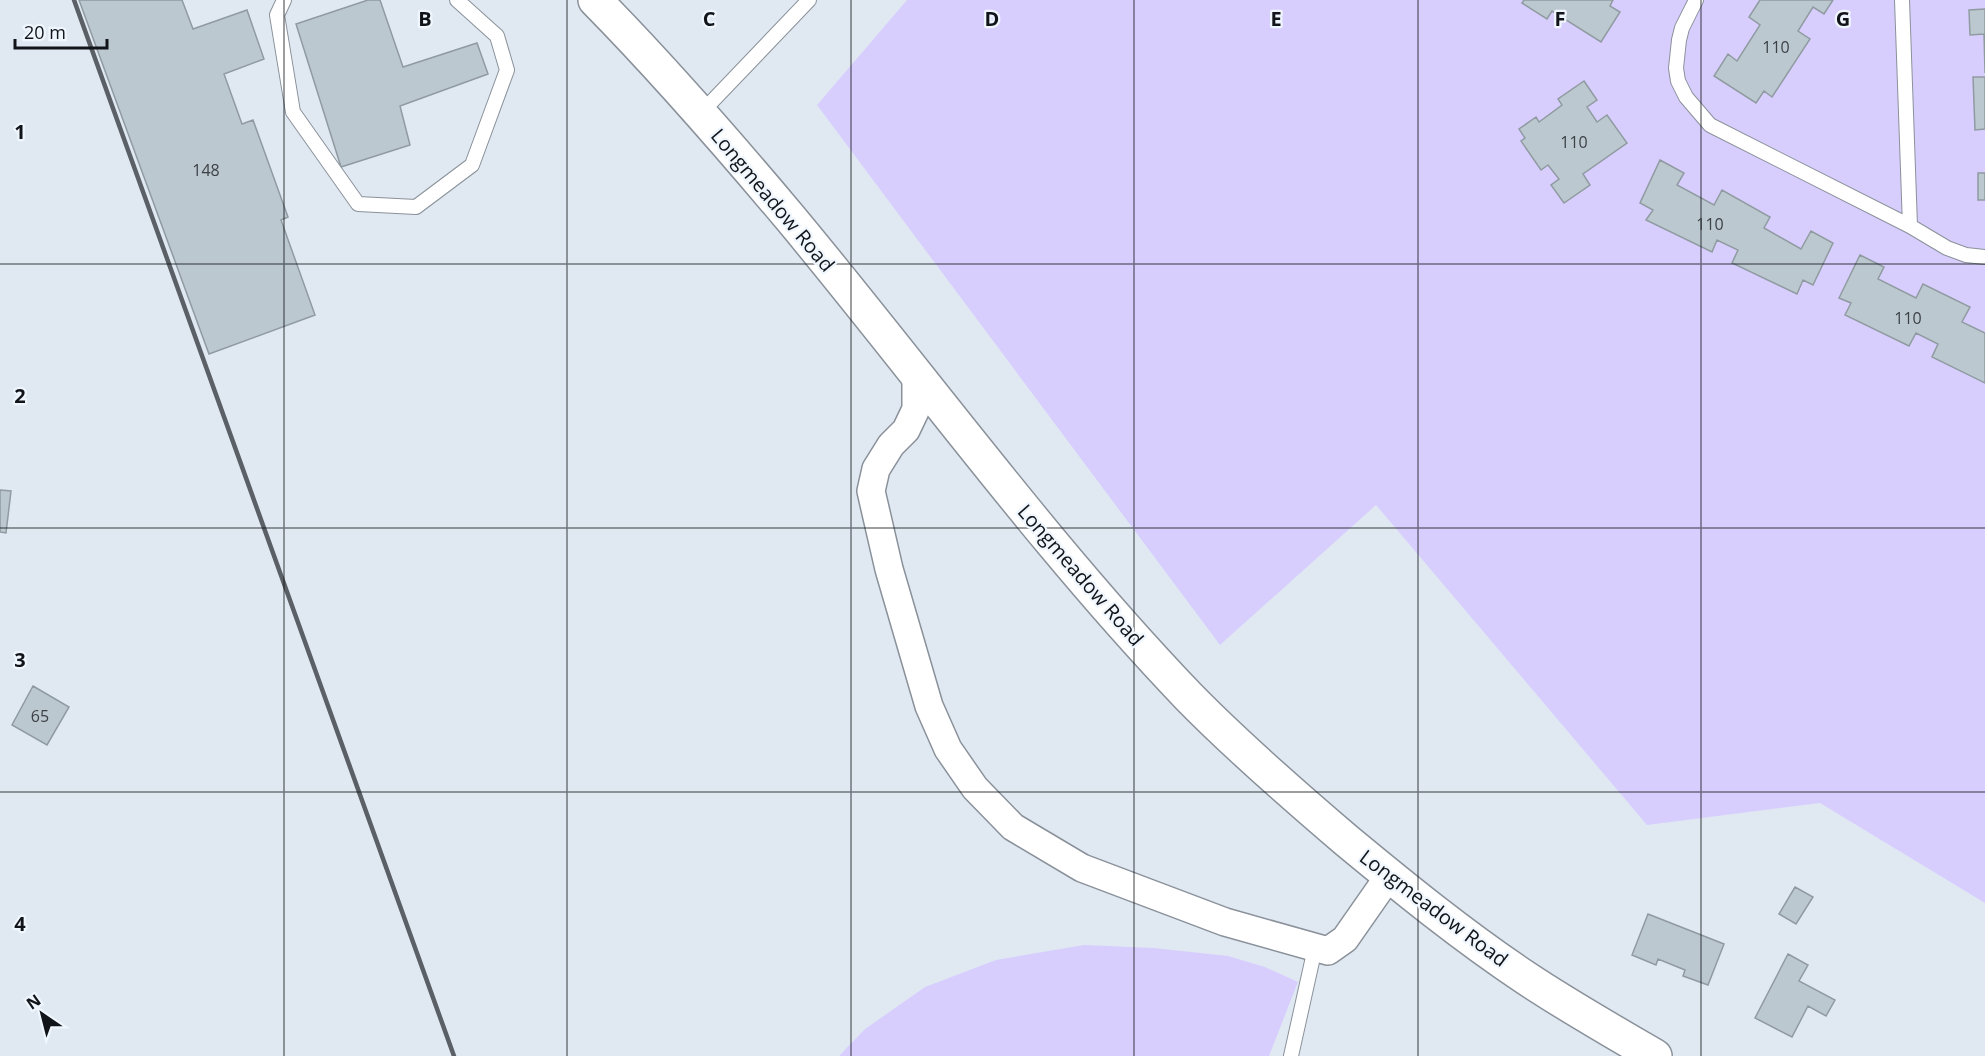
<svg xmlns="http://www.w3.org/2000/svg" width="1985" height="1056" font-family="'Open Sans',sans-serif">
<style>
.green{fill:#d8cefe}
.building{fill:#bcc8cf;stroke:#8f9ba1;stroke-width:1.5}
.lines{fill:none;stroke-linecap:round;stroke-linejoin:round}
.service-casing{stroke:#8a919a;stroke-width:16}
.minor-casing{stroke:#8a919a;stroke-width:30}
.tertiary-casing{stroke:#8a919a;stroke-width:36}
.service{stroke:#fff;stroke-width:14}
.minor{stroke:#fff;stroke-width:27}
.tertiary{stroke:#fff;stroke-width:33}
.rail{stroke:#5b6066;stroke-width:4.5}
.grid{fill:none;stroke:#111418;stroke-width:1.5;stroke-opacity:0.55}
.labels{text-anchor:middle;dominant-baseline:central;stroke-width:4.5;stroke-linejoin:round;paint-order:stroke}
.number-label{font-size:16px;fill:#3c4146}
.street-label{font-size:20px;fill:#111418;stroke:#eff6fe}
.grid-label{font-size:20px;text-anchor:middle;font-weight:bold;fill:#111418;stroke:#eff6fe;stroke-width:4.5;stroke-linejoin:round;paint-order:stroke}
</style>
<rect width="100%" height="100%" fill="#e0e9f2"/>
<path class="green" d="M907,0H1985V903L1820,803L1647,825L1376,505L1220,645L817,105Z
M1084,945L1154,948L1228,956L1265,967L1298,982L1269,1056H839L865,1029L925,987L996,960Z"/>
<path class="building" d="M79,0H182L193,29L247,10L264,59L224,74L242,124L253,120L288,217L281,220L315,315L209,354Z
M368,0H380L403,67L477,43L488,74L400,106L410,145L341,167L296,24Z
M1524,0H1613L1610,6L1620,12L1601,42L1552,11L1547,19L1522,3Z
M1760,0H1833L1824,14L1813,7L1798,31L1810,39L1772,97L1764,91L1756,103L1714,76L1728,54L1737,61L1760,25L1749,17Z
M1985,9V73L1984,34L1970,35L1969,10Z
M1973,77H1985V129L1975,130Z
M1584,81L1597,100L1587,107L1597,122L1607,115L1627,143L1583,174L1590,185L1564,203L1551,185L1559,179L1548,165L1541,170L1521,141L1525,138L1519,129L1536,117L1539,122L1562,105L1558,99Z
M1660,160L1684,173L1677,185L1714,205L1722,190L1770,217L1764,228L1801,249L1811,231L1833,243L1813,285L1803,280L1797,294L1732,263L1738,250L1717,240L1712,252L1646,220L1653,210L1640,203Z
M1978,173H1985V200H1978Z
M1860,255L1884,267L1878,279L1916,298L1923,284L1970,307L1962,322L1985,333V383L1932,357L1938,344L1916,333L1909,346L1845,315L1851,303L1839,298Z
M0,490L11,491L6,533L0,532Z
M33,686L69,707L47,745L12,725Z
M1795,887L1813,897L1796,924L1779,914Z
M1648,914L1724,944L1708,985L1683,976L1685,970L1658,959L1656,965L1632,955Z
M1788,954L1808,965L1799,981L1835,1000L1826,1016L1808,1006L1792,1037L1755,1018Z"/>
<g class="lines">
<defs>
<path id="service" d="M284,0L277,15L293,112L358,204L416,207L472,165L507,70L497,36L457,0
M1696,0L1682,28L1679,40L1676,68L1678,81L1686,97L1710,125L1910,226L1947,248L1966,255L1985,257
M1902,0L1910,226
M700,114L809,0
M1291,1056L1315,948"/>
<path id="minor" d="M916,374V409L906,430L891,445L876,469L871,491L889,569L929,706L948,749L975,788L1013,827L1082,868L1225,922L1328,951L1345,939L1389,876"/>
<path id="tertiary" d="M595,0C664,70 729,145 792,220C924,379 1046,548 1189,697C1238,747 1292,794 1346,840C1404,888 1463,936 1526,978C1568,1006 1612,1031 1655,1056"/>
</defs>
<use href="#service" class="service-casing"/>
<use href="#minor" class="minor-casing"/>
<use href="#tertiary" class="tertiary-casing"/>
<use href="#service" class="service"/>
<use href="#minor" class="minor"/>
<use href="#tertiary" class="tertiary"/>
<path class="rail" d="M74,0L454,1056"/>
</g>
<path class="grid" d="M284,0V1056M567,0V1056M851,0V1056M1134,0V1056M1418,0V1056M1701,0V1056M0,264H1985M0,528H1985M0,792H1985"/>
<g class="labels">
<g class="number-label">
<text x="1776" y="47">110</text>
<text x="1574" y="142">110</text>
<text x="206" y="170">148</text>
<text x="1710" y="224">110</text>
<text x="1908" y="318">110</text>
<text x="40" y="716">65</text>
</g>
<g class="street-label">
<text transform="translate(773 200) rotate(50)">Longmeadow Road</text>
<text transform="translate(1081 575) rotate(49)">Longmeadow Road</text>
<text transform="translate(1434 908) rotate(37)">Longmeadow Road</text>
</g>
</g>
<g class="grid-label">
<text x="425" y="26">B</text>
<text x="709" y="26">C</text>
<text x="992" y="26">D</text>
<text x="1276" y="26">E</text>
<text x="1560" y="26">F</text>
<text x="1843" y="26">G</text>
<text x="20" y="139">1</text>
<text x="20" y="403">2</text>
<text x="20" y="667">3</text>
<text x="20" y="931">4</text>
</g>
<g transform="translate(42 1014) rotate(325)" stroke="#eff6fe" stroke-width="4.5" paint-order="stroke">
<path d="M0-4.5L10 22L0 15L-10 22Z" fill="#111418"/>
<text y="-9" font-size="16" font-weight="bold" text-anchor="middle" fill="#111418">N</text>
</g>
<path d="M15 39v9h92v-9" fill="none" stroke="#111418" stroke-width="3"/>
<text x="24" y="39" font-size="18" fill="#111418" stroke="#eff6fe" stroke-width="4.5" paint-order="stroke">20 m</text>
</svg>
